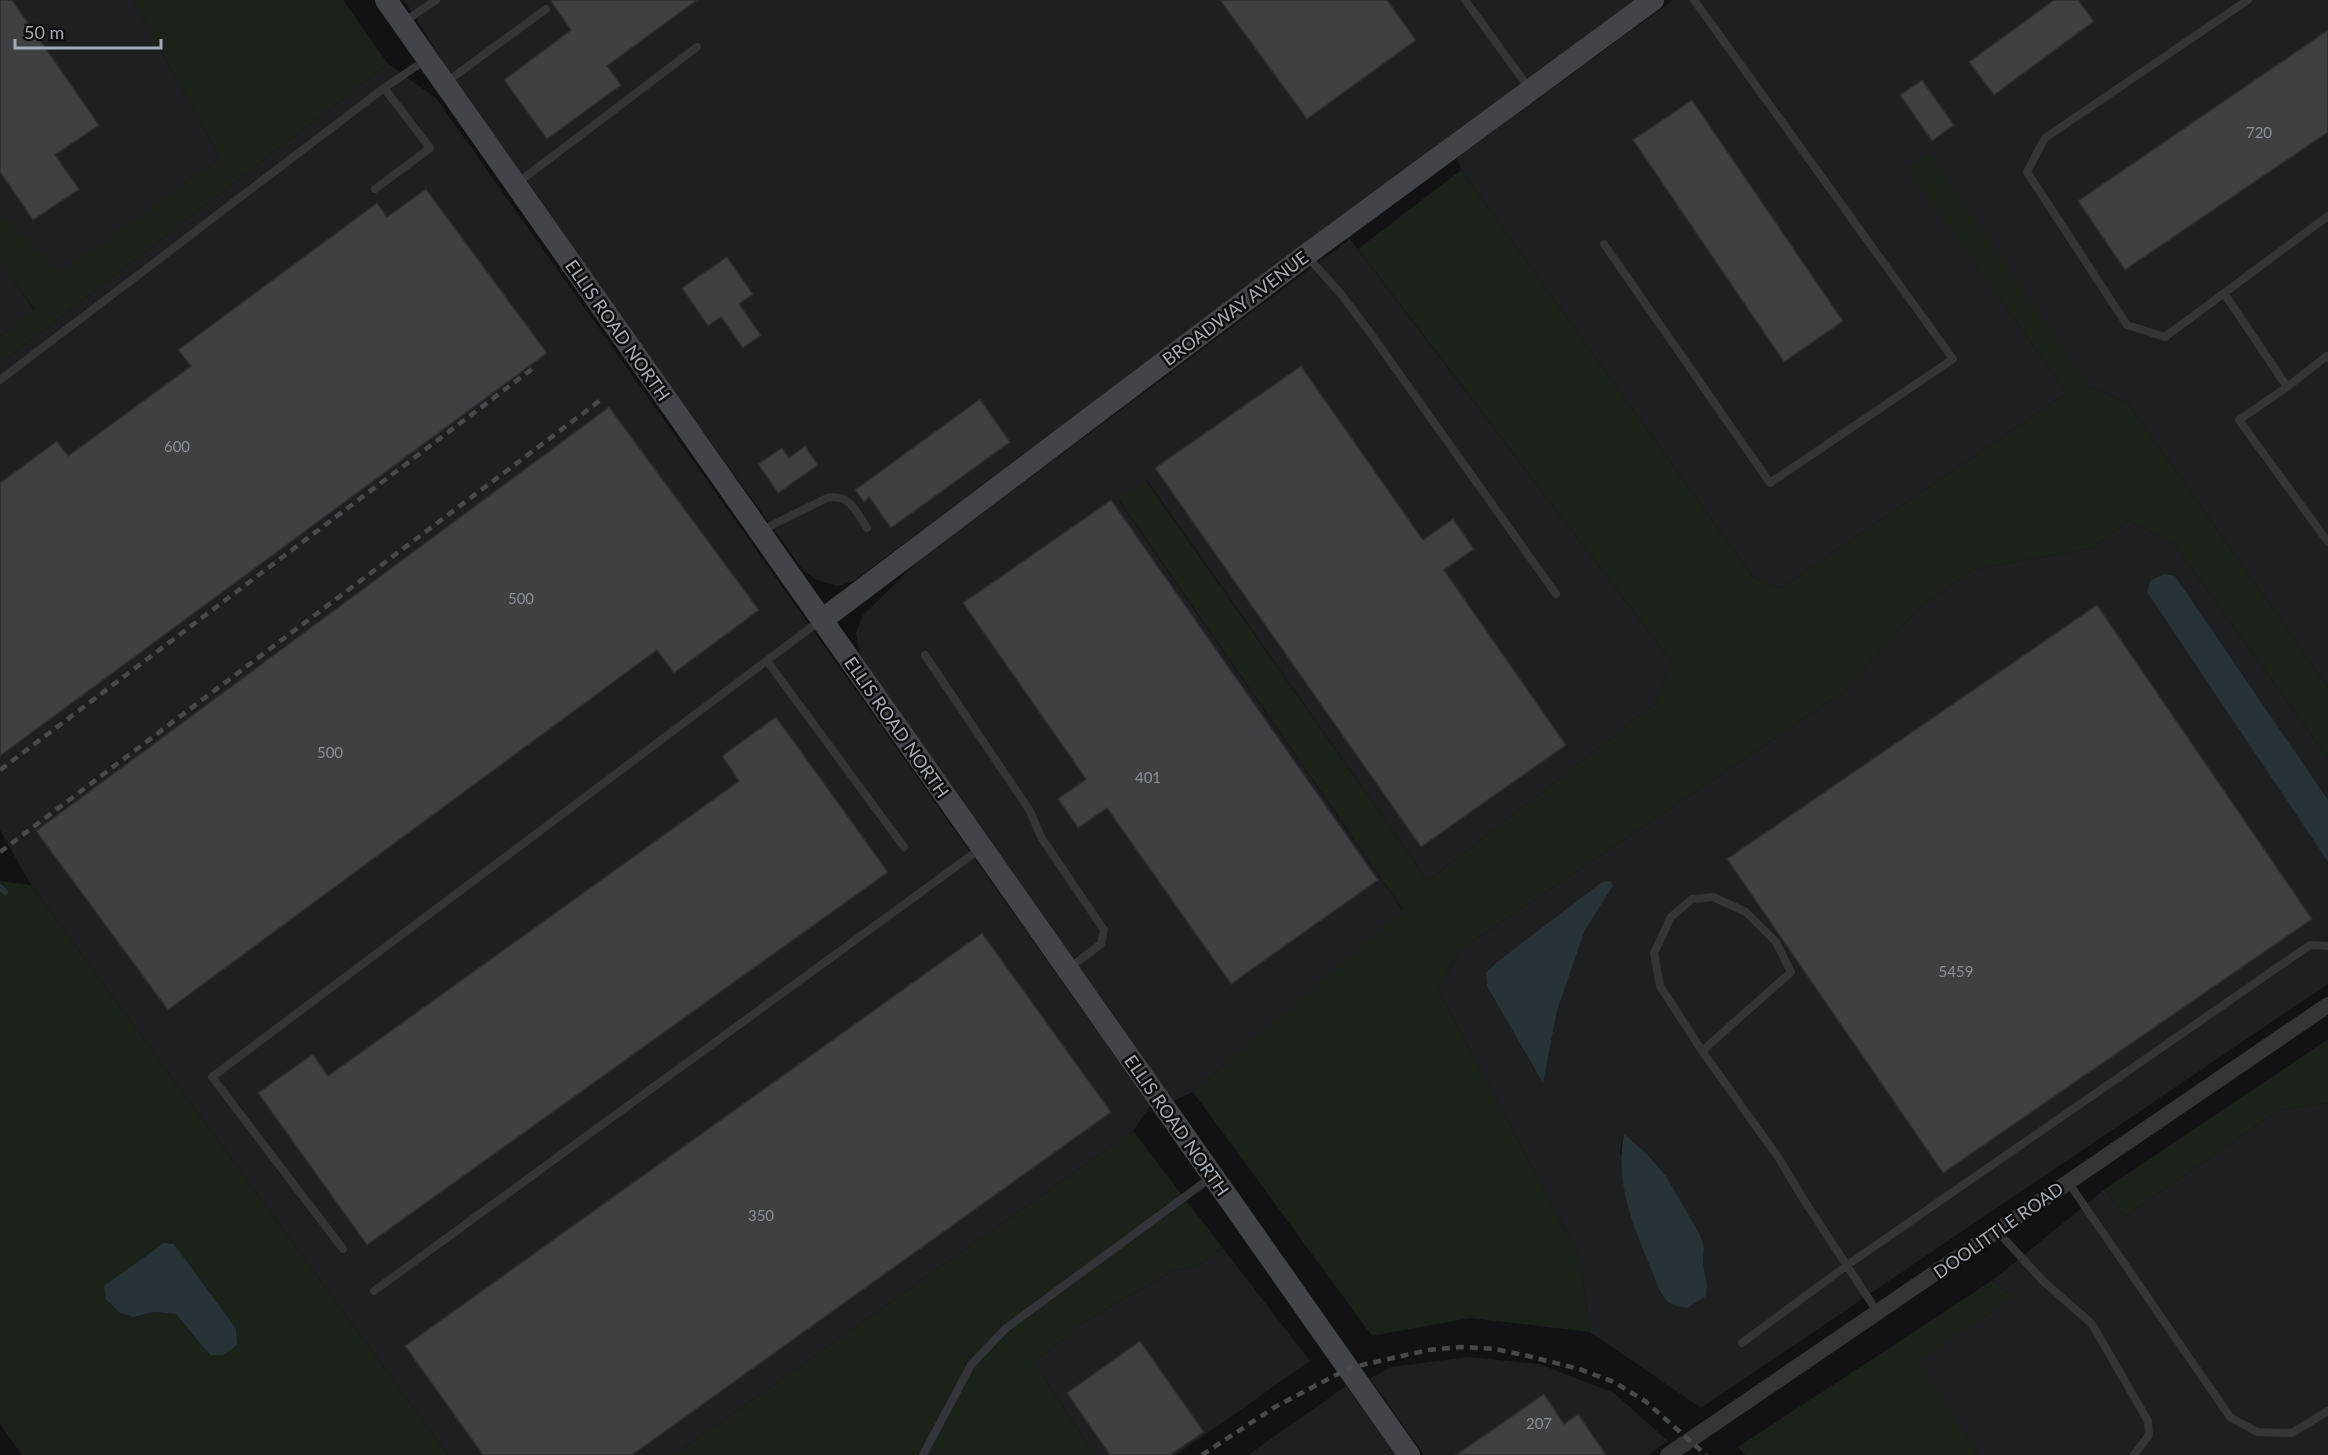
<svg xmlns="http://www.w3.org/2000/svg" width="2328" height="1455" font-family="Lato,sans-serif">
<style>
.built{fill:#1e1f21;fill-rule:evenodd}
.green{fill:#1a221a;fill-rule:evenodd}
.water{fill:#283338}
.lines{fill:none;stroke-linecap:round;stroke-linejoin:round}
.stream{stroke:#283338;stroke-width:6}
.building{fill:#3e4144;stroke:#2c2d30;stroke-width:1.5}
.lane{stroke:#333539;stroke-width:8}
.street{stroke:#333539;stroke-width:16}
.secondary{stroke:#414449;stroke-width:22}
.rail{stroke:#46494e;stroke-width:4.5;stroke-dasharray:8 6;stroke-linecap:butt}
.labels{text-anchor:middle;dominant-baseline:central;stroke-width:5;stroke-linejoin:round;paint-order:stroke}
.number-label{font-size:15px;fill:#8a9099}
.street-label{font-size:18px;fill:#a3abb5;stroke:#0d0d0f}
</style>
<rect width="100%" height="100%" fill="#121214"/>
<path class="built" d="M0,0H133L220,158L60,274L0,214Z
M404,0H1640L1354,208L854,581L837,586L815,579L803,570L621,317L532,188L467,100Z
M1673,0H2328V687L2127,402L2088,386L1908,169L2067,393L1781,588L1753,577L1461,170L1457,158Z
M388,64L436,98L1150,1106L1133,1131L674,1455H448L31,885L0,830V364Z
M1350,239L1671,661L1656,703L1428,881L1146,479L1119,501L1403,911L1193,1092L1173,1101L860,658L856,632L863,615L918,561Z
M0,262L35,311L0,336Z
M2129,521L2175,545L2328,758V800L2175,576L2150,581L2148,593L2328,862V984L1701,1408L1590,1332L1579,1255L1438,990L1461,949L1842,693L1920,607L1975,569L2092,548ZM1613,886L1585,930L1557,1011L1543,1083L1486,973ZM1624,1134L1647,1154L1666,1176L1704,1247L1703,1263L1707,1284L1620,1152Z
M2328,1103V1455H1978L1917,1361L2013,1297L1993,1280L2105,1189L2124,1217L2279,1110Z
M1222,1247L1310,1361L1176,1455H1095L1034,1363L1082,1323L1172,1271L1199,1265Z
M1468,1357L1539,1364L1614,1393L1668,1441L1648,1455H1424L1370,1378L1391,1367Z
M1346,1386L1395,1455H1248Z"/>
<path class="green" d="M133,0H343L388,64L0,364V336L35,310L0,263V214L60,273L220,158Z
M1930,154L2088,386L2127,402L2328,687V758L2175,545L2129,521L2092,548L1975,569L1920,607L1842,693L1461,949L1438,990L1579,1255L1590,1332L1470,1318L1372,1336L1193,1092L1403,910L1119,500L1145,479L1428,881L1656,703L1671,661L1358,249L1461,170L1753,577L1781,588L2067,393L1907,168Z
M0,881L31,885L448,1455H22L0,1424ZM174,1244L210,1355L176,1314L154,1312L134,1317Z
M2328,1039V1103L2279,1110L2124,1217L2105,1189Z
M1133,1131L1222,1247L1199,1265L1172,1271L1082,1323L1034,1363L1095,1455H674Z
M1993,1280L2013,1297L1918,1361L1978,1455H1745L1738,1447Z"/>
<path class="water" d="M2164,574L2175,576L2328,800V862L2147,592L2150,581Z
M1611,881L1613,886L1585,930L1557,1011L1543,1083L1487,986L1486,973L1496,963L1602,882Z
M1624,1134L1647,1154L1666,1176L1700,1235L1704,1247L1703,1263L1707,1284L1706,1296L1687,1308C1682,1307 1674,1306 1670,1303C1659,1295 1655,1278 1650,1266C1632,1223 1615,1182 1624,1134Z
M164,1243L174,1244L236,1329L237,1345L224,1355H210L176,1314L154,1312L134,1317L120,1313L106,1299L104,1286Z"/>
<g class="lines">
<path class="stream" d="M0,887L5,892"/>
</g>
<path class="building" d="M0,0H12L99,125L55,155L79,189L33,220L0,172Z
M550,0H697L607,66L621,85L547,139L504,80L571,30Z
M1220,0H1387L1416,40L1307,119Z
M2054,0H2078L2094,21L1994,95L1969,62Z
M2328,30V132L2125,270L2078,201Z
M1922,80L1954,125L1932,141L1900,95Z
M1692,100L1843,321L1784,362L1633,140Z
M426,189L547,353L0,756V483L57,441L68,456L191,366L178,350L377,203L387,217Z
M727,257L753,294L739,304L761,335L743,348L721,317L708,326L682,288Z
M1301,366L1423,540L1453,519L1474,549L1444,570L1566,745L1421,847L1155,468Z
M980,399L1010,442L891,528L869,497L864,502L855,490Z
M609,407L759,610L674,673L657,650L168,1010L36,831Z
M805,446L818,465L778,493L758,464L782,448L789,458Z
M1111,500L1378,880L1231,984L1107,808L1078,828L1058,799L1086,779L963,603Z
M2097,605L2312,919L1943,1173L1727,859Z
M776,717L888,872L367,1245L258,1093L313,1054L328,1076L739,781L722,756Z
M982,933L1111,1112L632,1455H483L405,1346Z
M1140,1341L1204,1432L1170,1455H1110L1067,1393Z
M1544,1394L1564,1424L1578,1414L1606,1455H1456Z"/>
<g class="lines">
<path class="lane" d="M1465,0L1529,88
M2248,0L2045,138L2027,172L2127,325L2165,337L2328,216
M402,23L436,0
M445,83L546,9
M516,184L697,47
M375,189L430,148L384,88L427,59
M1604,244L1770,483L1953,359L1694,0
M1306,255L1340,293L1371,334L1556,594
M2224,293L2287,387
M2328,358L2327,356L2287,387L2239,420L2328,542
M0,380L384,88
M760,531L827,498C849,493 856,511 867,528
M925,655L1030,811L1041,837L1104,930L1101,944L1068,969
M767,661L904,847
M1702,1051L1791,972L1776,942L1746,912L1713,897L1692,899L1671,917L1654,953L1660,986L1702,1051L1778,1157L1802,1197L1878,1313
M2068,1182L2230,1417L2257,1432L2292,1433L2328,1411
M1997,1231L2043,1281L2092,1324L2148,1421L2149,1435L2134,1455
M343,1249L212,1077L821,620
M374,1291L980,849
M1742,1343L1846,1266L2310,945L2328,946
M923,1455L971,1365L1005,1329L1213,1176"/>
<path class="street" d="M1668,1455L2328,1005"/>
<path class="secondary" d="M386,0L1409,1455
M822,620L1306,255L1653,0"/>
<path class="rail" d="M0,770L536,366
M0,852L602,399
M1202,1455L1275,1407L1349,1368L1428,1350L1460,1347L1495,1349L1528,1356L1579,1369L1614,1382L1645,1401L1706,1455"/>
</g>
<g class="labels">
<g class="number-label">
<text x="2259" y="132">720</text>
<text x="177" y="446">600</text>
<text x="521" y="598">500</text>
<text x="330" y="752">500</text>
<text x="1148" y="777">401</text>
<text x="1956" y="971">5459</text>
<text x="761" y="1215">350</text>
<text x="1539" y="1423">207</text>
</g>
<g class="street-label">
<text transform="translate(1235 308) rotate(-37)">BROADWAY AVENUE</text>
<text transform="translate(618 330) rotate(55)">ELLIS ROAD NORTH</text>
<text transform="translate(897 727) rotate(55)">ELLIS ROAD NORTH</text>
<text transform="translate(1177 1125) rotate(55)">ELLIS ROAD NORTH</text>
<text transform="translate(1998 1230) rotate(-35)">DOOLITTLE ROAD</text>
</g>
</g>
<path d="M15 39v9h146v-9" fill="none" stroke="#a3abb5" stroke-width="3"/>
<text x="24" y="39" font-size="18" fill="#a3abb5" stroke="#0d0d0f" stroke-width="4.5" paint-order="stroke">50 m</text>
</svg>
